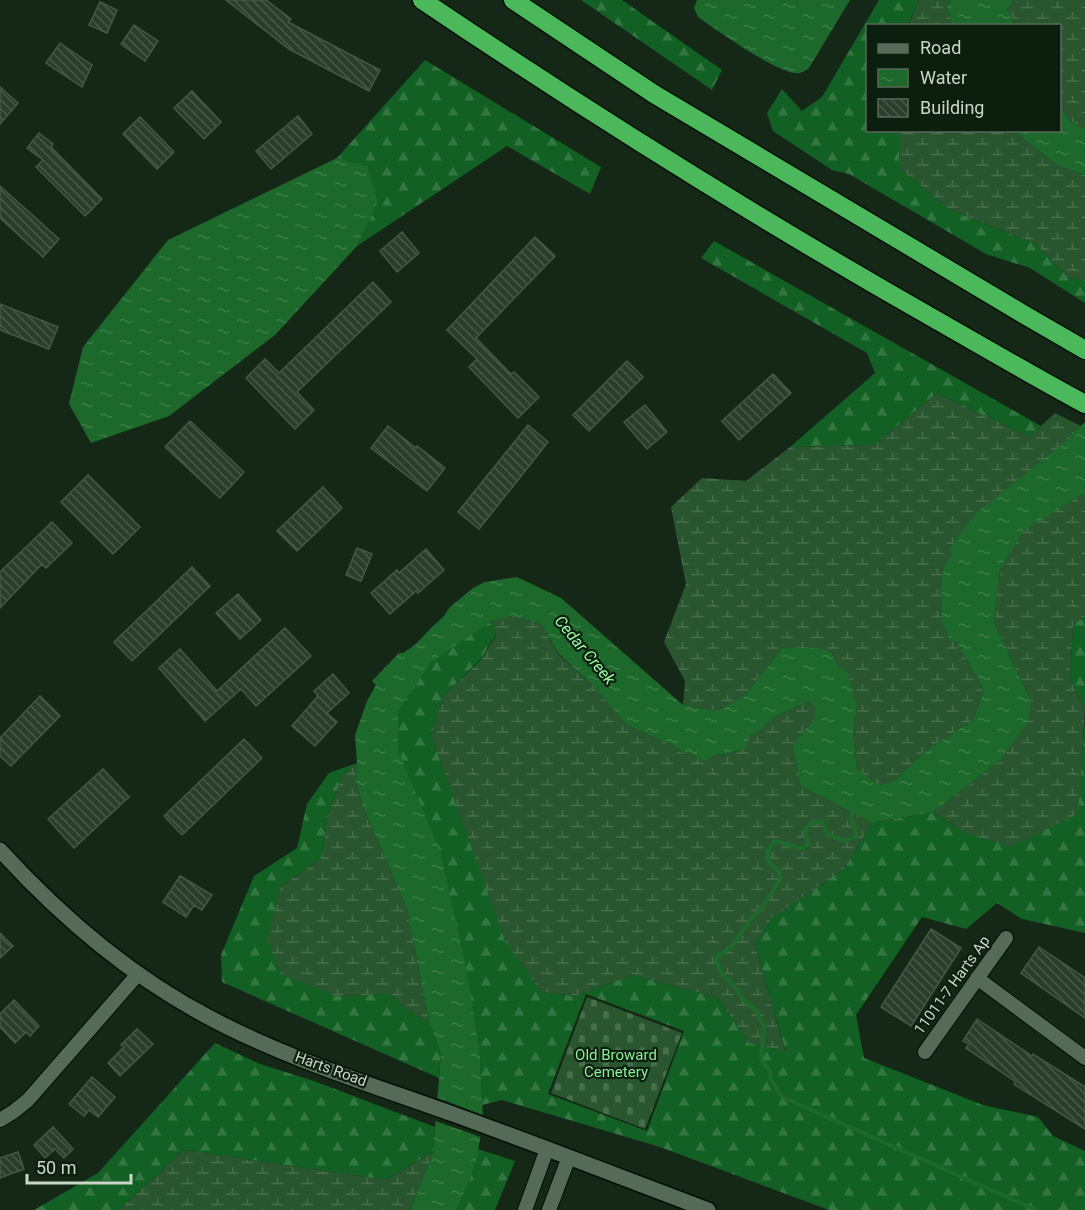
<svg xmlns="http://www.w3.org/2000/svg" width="1085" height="1210" font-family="Roboto,sans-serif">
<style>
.forest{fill:url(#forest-firs);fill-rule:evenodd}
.wetland{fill:url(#wetland-marsh)}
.cemetery{fill:url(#cemetery-stones)}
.water{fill:url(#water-ripples)}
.pier{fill:#152817}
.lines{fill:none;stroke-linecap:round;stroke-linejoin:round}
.stream{stroke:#1d682b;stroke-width:4}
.building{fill:url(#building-back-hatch);stroke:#445945;stroke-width:1.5}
.minor-casing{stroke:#021103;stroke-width:16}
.tertiary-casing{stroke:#021103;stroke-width:18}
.motorway-casing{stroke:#021103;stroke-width:21}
.minor{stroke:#566b57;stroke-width:14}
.tertiary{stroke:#566b57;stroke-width:15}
.motorway{stroke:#4bb85b;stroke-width:18}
.labels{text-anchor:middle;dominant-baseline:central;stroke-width:4.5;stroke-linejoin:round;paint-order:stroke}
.street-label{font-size:15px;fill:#cad6ca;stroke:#0c1f0e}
.park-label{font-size:15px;fill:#8dec96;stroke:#0c1f0e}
.water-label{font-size:16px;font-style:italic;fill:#9cfca5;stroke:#0c1f0e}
</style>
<defs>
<pattern id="forest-firs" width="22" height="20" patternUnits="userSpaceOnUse" patternTransform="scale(1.5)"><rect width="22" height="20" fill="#126023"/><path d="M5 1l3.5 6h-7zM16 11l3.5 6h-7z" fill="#337642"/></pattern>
<pattern id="wetland-marsh" width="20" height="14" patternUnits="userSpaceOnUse" patternTransform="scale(1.5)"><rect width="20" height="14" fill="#29562e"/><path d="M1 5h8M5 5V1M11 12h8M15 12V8" fill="none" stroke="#476e4b"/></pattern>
<pattern id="cemetery-stones" width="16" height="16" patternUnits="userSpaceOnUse" patternTransform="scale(1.5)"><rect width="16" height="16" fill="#29562e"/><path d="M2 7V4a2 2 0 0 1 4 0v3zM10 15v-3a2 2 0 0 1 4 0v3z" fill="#476e4b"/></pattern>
<pattern id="water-ripples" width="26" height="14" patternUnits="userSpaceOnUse" patternTransform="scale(1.5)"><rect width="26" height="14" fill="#1d682b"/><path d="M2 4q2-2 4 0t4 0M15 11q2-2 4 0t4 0" fill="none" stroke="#3c7d48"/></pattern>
<pattern id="building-back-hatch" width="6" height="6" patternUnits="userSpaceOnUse" patternTransform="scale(1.5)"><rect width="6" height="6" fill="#293d2a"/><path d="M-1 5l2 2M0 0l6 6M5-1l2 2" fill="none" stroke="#475848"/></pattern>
</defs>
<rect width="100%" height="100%" fill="#152817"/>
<path class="forest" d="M581,0H622L722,70L712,90Z
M879,0H919L908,25L868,26V130L899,131V168L950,210L1036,244L1069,278L1085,281V303L1030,268L986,254L849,174L832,170L773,131L767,113L782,89L802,111L822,97Z
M425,60L601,167L590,194L507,146L357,246L378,202L368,166L337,158Z
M714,241L1041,426L1029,437L937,393L874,445L790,447L875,373L867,353L701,258Z
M1085,617V709L1070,679L1073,624Z
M492,621L496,634L481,659L444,695L431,735L506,941L541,992L575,996L632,975L718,998L749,1043L785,1050L755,944L772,918L844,869L872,823L933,812L965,833L1077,814L1085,717V933L1022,919L997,903L966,929L922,917L856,1015L864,1058L983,1105L1038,1117L1053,1136L1085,1151V1210H829L660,1147L502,1100L482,1105L480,1056L398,750V712L431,661ZM586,994L684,1031L647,1131L548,1094Z
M357,763L343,775L327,816L322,858L281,886L336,996L391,994L406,1009L429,1022L441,1054L439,1078L222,982L221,955L254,876L297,848L307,804L329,773Z
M215,1043L260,1064L314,1081L435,1127L433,1152L385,1180L183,1150L119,1210H34L98,1173Z
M478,1149L515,1161L495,1210H457L476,1163Z"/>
<path class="wetland" d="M919,0H951L947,6L952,25L908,26Z
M1014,0H1085V127L1082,128L1071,121L1060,109V26L1014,25L1013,19L1007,10Z
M899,131H1014L1058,166L1085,175V281L1069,278L1036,244L950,210L899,168Z
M937,393L1029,437L1055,413L1081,426L945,564L956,642L982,686L983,694L973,720L924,752L894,781L878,785L857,770L853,731L857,707L782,648L745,695L717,711L683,705L685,681L664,642L686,584L671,507L702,478L746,481L790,447L874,445Z
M1085,493V617L1073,624L1070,679L1085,709L1078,814L1011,847L965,833L933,812L998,762L1031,701L994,622L1000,570L1023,530Z
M513,616L541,624L558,654L593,686L628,726L672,745L686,755L691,753L698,759L715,755L728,754L737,750L750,736L759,732L772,718L809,701L816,709V720L803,731L801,786L872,823L844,869L772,918L755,944L785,1051L749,1043L718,998L632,975L575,996L541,992L505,941L431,735L444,695L481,660L496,635L492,621Z
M357,763L356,781L363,807L407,909L429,1022L406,1009L391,994L336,996L281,974L267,939L281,886L322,858L327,816L343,775Z
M183,1150L385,1180L433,1152L410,1210H119Z"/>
<path class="cemetery" d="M587,997L682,1033L645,1129L551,1093Z"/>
<path class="water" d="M697,0H850L809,68C808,69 801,73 800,73C782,77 715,29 698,17L694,8Z
M951,0H1014L1007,10L1013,19L1014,25H952L947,6Z
M1060,109L1071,121L1082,128L1085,127V175L1058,166L1014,131L1060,130Z
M337,158L368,166L378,202L357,246L275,335L169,416L91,443L69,404L83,347L168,240Z
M1085,422V493L1024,530L1000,570L994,622L1031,701L1028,722L998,762L933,812L872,823L801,786L793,746L803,731L816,720L814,716L816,709L809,701L772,718L759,732L750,736L745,750H737L728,754L715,755L704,761L698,759L691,753L686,755L672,745L628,726L593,686L558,653L541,624L513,616L492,621L431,662L398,712V750L440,851L466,967L480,1056L483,1122L476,1163L457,1210H410L433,1152L441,1054L429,1022L407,909L363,807L356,781L357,763L355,735L367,701L376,685L372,681L399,653H403L415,645L432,627L444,616L450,607L473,588L485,582L517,577L561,598L683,705L717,711L745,695L782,648H818L831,653L838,667L847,672L857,707L853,731L857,769L878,785L894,781L924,752L973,720L983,694L982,686L956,642L950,640L942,620V575L945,564L952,556L950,548L976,513L1060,446Z"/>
<path class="pier" d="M435,1097L485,1116L483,1138L433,1120Z"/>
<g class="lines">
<path class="stream" d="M854,810L851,817L857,836L845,841L828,835L822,822L814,821L805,830L808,844L802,849L775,841L768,850V861L779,872L780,880L761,909L753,916L731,947L716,957L720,971L738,991L741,997L755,1010L764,1026L761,1060L770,1071V1078L782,1097L1036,1210"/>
</g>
<path class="building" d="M226,0H266L291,19L288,22L380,70L369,91L289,49Z
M100,2L117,10L107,33L89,25Z
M134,25L158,41L145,61L121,44Z
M60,43L92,65L82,87L46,63Z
M0,87L18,103L0,124Z
M192,91L221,122L204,139L174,108Z
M298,116L312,134L271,169L256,151Z
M140,117L174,152L157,169L123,134Z
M39,133L53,144L51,147L102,199L85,216L36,167L43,160L27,148Z
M0,186L59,239L43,257L0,218Z
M402,232L419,253L397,272L380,251Z
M535,237L555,256L476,338L511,374L514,372L539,397L518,418L469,367L477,359L447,330Z
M373,282L391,302L297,392L314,410L295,429L246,378L265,359L279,373Z
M0,304L58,327L49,349L0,330Z
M627,361L643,377L589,431L573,415Z
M773,374L791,393L739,440L722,421Z
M645,405L667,432L647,449L624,422Z
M190,421L244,472L220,498L165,447Z
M528,425L548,442L479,529L458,512Z
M388,426L416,448L417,446L445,468L427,491L371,448Z
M88,475L140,527L113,554L61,502Z
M323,487L342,508L297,551L277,531Z
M52,522L72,543L46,568L42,564L0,608V572Z
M357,548L372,554L361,581L346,575Z
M426,549L444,570L418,593L416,591L390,614L371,593L397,570L399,573Z
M192,567L210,586L132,661L114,642Z
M238,594L261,620L240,639L216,613Z
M285,628L311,656L256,706L241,689L205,721L159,668L180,649L217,691Z
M333,674L349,693L327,713L337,722L315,746L292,726L318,696L314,691Z
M40,696L60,716L11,766L0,756V738Z
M244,739L262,758L182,835L164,816Z
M103,769L129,797L74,848L48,819Z
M180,876L212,895L202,910L194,905L186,917L163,902Z
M931,929L961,948L911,1026L881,1007Z
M0,933L13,946L0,958Z
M1039,947L1085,978V1018L1021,973Z
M14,1000L39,1026L30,1036L26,1032L15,1043L0,1027V1014Z
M977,1019L1032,1056L1033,1054L1085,1087V1129L1014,1084L1016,1082L966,1048L969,1044L963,1041Z
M137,1029L153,1044L120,1076L108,1063L124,1047L121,1045Z
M92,1077L115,1097L98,1117L89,1110L84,1116L69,1104Z
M53,1127L73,1149L64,1158L55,1149L45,1158L34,1145Z
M18,1152L24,1169L0,1178V1158Z"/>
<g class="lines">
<defs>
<path id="minor" d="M977,978L1085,1058
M925,1052L1006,938
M0,1120L13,1112L28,1100L138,974
M525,1210L547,1149
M549,1210L569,1157"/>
<path id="tertiary" d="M0,850C61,917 131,977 212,1019C288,1059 372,1085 453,1114C538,1145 623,1178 708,1210"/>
<path id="motorway" d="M422,0C588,112 757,218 931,317C982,346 1033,376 1085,404
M513,0L654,94L1023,314L1085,350"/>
</defs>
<use href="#minor" class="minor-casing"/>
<use href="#tertiary" class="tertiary-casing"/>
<use href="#motorway" class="motorway-casing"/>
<use href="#minor" class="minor"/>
<use href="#tertiary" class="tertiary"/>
<use href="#motorway" class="motorway"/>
</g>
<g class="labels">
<g class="street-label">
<text transform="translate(952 985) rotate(-54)">11011-7 Harts Ap</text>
<text transform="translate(331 1069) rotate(20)">Harts Road</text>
</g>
<g class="park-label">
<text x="616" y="1055">Old Broward<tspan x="616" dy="17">Cemetery</tspan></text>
</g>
<g class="water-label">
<text transform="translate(585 650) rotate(50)">Cedar Creek</text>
</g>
</g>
<rect x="866" y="24" width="195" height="108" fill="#0c1f0e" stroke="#586859" stroke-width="1.5"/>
<rect x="878" y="44" width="30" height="9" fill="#566b57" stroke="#586859" stroke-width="1.5"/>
<text x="920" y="54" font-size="18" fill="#cad6ca">Road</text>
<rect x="878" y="69" width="30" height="18" fill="url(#water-ripples)" stroke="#586859" stroke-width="1.5"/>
<text x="920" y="84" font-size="18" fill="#cad6ca">Water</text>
<rect x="878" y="99" width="30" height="18" fill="url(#building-back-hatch)" stroke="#586859" stroke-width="1.5"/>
<text x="920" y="114" font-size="18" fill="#cad6ca">Building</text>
<path d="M27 1174v9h104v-9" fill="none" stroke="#cad6ca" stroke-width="3"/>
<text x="36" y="1174" font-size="18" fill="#cad6ca" stroke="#0c1f0e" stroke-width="4.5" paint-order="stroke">50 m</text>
</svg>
